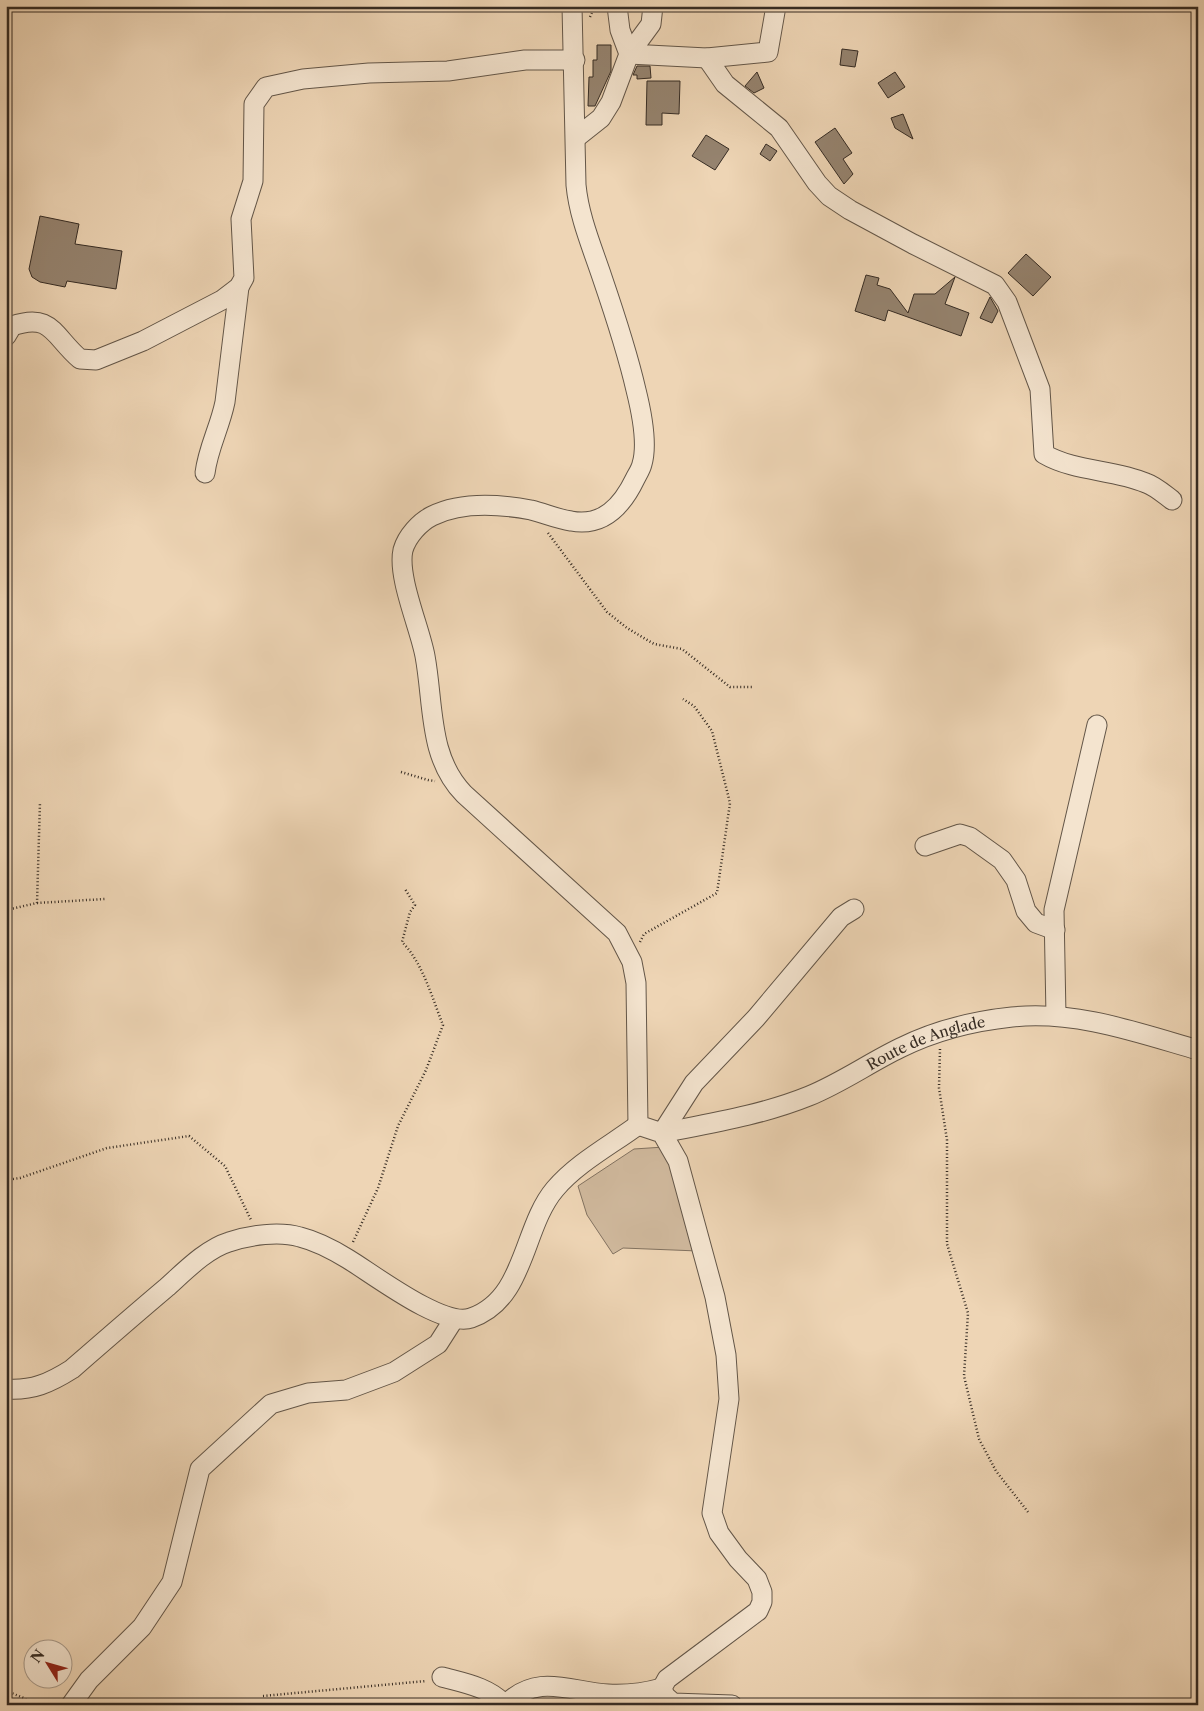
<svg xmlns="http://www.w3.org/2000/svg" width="1204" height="1711" font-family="'Libre Caslon Text',serif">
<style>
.green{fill:#cfb89c;stroke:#827260}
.building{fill:#95836f;stroke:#352b23}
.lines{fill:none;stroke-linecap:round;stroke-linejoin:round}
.minor-casing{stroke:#635648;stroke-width:21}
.path{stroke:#352b23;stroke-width:2.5;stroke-dasharray:1 2.5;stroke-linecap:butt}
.minor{stroke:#f4e4cf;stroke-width:19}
.labels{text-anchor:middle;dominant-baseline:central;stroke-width:4;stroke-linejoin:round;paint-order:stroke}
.street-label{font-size:15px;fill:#352b23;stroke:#f4e4cf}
</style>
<rect width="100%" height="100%" fill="#eed5b5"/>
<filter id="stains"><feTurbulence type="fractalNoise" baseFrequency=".004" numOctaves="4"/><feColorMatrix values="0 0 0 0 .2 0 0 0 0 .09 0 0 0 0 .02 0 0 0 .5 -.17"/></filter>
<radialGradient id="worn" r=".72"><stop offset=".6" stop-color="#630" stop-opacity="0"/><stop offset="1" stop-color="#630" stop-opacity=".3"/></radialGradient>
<path class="green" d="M664,1147L698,1251L623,1248L613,1254L587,1215L578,1186L634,1149Z"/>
<path class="building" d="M597,45H611V71L595,106H588L589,77H593V60H597Z
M842,49L858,51L855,67L840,65Z
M637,66H650L651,78L637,79V75H633Z
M757,72L764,88L754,93L745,86Z
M895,72L905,87L888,98L878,83Z
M647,81H680L679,114L662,113V125H646Z
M903,114L913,139L895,128L891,118Z
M835,128L852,153L843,159L853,174L844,184L815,142Z
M706,135L729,149L715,170L692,156Z
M766,144L777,151L770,161L760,154Z
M40,216L79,224L75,244L122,251L116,289L67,281L65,287L40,282L32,277L29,269Z
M1026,254L1051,277L1033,296L1008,273Z
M866,275L879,278L877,285L890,289L908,313L914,294H935L955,277L945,304L969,313L961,336L888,310L885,321L855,311Z
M990,297L998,311L992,323L980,318Z"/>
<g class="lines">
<defs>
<g id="minor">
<path d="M572,6L576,185C579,217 592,247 602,277C615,315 627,351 636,390C641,410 648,444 642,464C641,469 637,475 635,479C622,506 603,527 571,521C557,519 544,513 531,510C499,504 462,501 432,516C420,522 407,536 403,550C397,577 420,628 425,656C434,705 428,757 464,794L617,933L632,962L636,983L638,1125L662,1133L678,1161L715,1297L726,1355L729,1399L712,1513L719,1533L738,1559L757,1579L762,1592V1602L758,1611L667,1679L662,1688L665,1696L673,1703L732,1705"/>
<path d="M653,6L651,24L629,54L707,58L768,52L776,6"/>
<path d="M707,58L725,84L779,128L817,183L829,196L850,210L913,244L995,285L1007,302L1040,389L1044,454C1075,472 1113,469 1146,483C1155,486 1164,494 1172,500"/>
<path d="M577,137L601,118L611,102L629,54L620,30L617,6"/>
<path d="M6,336L12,326C52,312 53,336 80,359L96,360L143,341L222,300L239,287L244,278L241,219L253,181L254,104L266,87L303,79L369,73L448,71L525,60H575"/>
<path d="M205,473C208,448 220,427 225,402L239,287"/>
<path d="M925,846L960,834L970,837L1002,860L1016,880L1026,911L1036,923L1055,930"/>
<path d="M1056,1016L1054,910L1097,725"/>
<path id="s1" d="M662,1133C712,1123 762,1115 809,1096C841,1083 869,1063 900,1048C934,1031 974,1021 1012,1017C1075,1010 1139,1033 1198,1050"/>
<path d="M662,1133L694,1083L756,1018L841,917L854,909"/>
<path d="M6,1389C32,1391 50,1383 72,1369C103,1342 134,1315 166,1288C184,1272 206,1249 229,1242C250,1235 279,1231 300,1237C316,1241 335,1251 348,1259C373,1274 443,1328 471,1318C526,1299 522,1228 555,1189C577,1163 611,1145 638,1125"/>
<path d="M442,1677C464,1683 489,1687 505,1705"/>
<path d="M71,1705L89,1680L142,1627L172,1582L200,1469L271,1404L308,1393L346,1390L394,1372L438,1344L454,1319"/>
<path d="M505,1705C538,1672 570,1692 608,1694C627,1695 644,1693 662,1688"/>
</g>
</defs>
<use href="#minor" class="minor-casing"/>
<path class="path" d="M590,17L595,6
M548,533L607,612L627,628L654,644L682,649L730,687H752
M401,772L428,780L435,781
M37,903L105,899
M6,910L37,903L40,802
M640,942L644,934L717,893L730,803L712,731L694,706L683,699
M940,1049L939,1088L947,1140V1244L968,1313L964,1376L979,1439L996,1471L1028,1512
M6,1180L20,1178L107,1148L189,1136L225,1166L251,1220
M353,1242L378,1188L398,1126L426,1070L443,1025C432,998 423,963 402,942L410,912L415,905L405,889
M6,1691L24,1698L31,1705
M263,1696L426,1681"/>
<use href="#minor" class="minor"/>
</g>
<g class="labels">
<g class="street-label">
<text stroke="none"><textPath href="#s1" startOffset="281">Route de Anglade</textPath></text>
</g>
</g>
<rect width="1204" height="1711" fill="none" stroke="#eed5b5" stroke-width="25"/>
<rect x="8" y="8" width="1189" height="1696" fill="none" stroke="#352b23" stroke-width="2.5"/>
<rect x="12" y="12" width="1179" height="1686" fill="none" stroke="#352b23"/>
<g transform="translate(48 1664) rotate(307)"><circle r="24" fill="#f4e4cf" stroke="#a89a8a"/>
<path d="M0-4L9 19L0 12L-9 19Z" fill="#8f2418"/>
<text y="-8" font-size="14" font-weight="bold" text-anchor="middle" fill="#352b23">N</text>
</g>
<rect width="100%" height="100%" filter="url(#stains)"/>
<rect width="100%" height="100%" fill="url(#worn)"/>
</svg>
